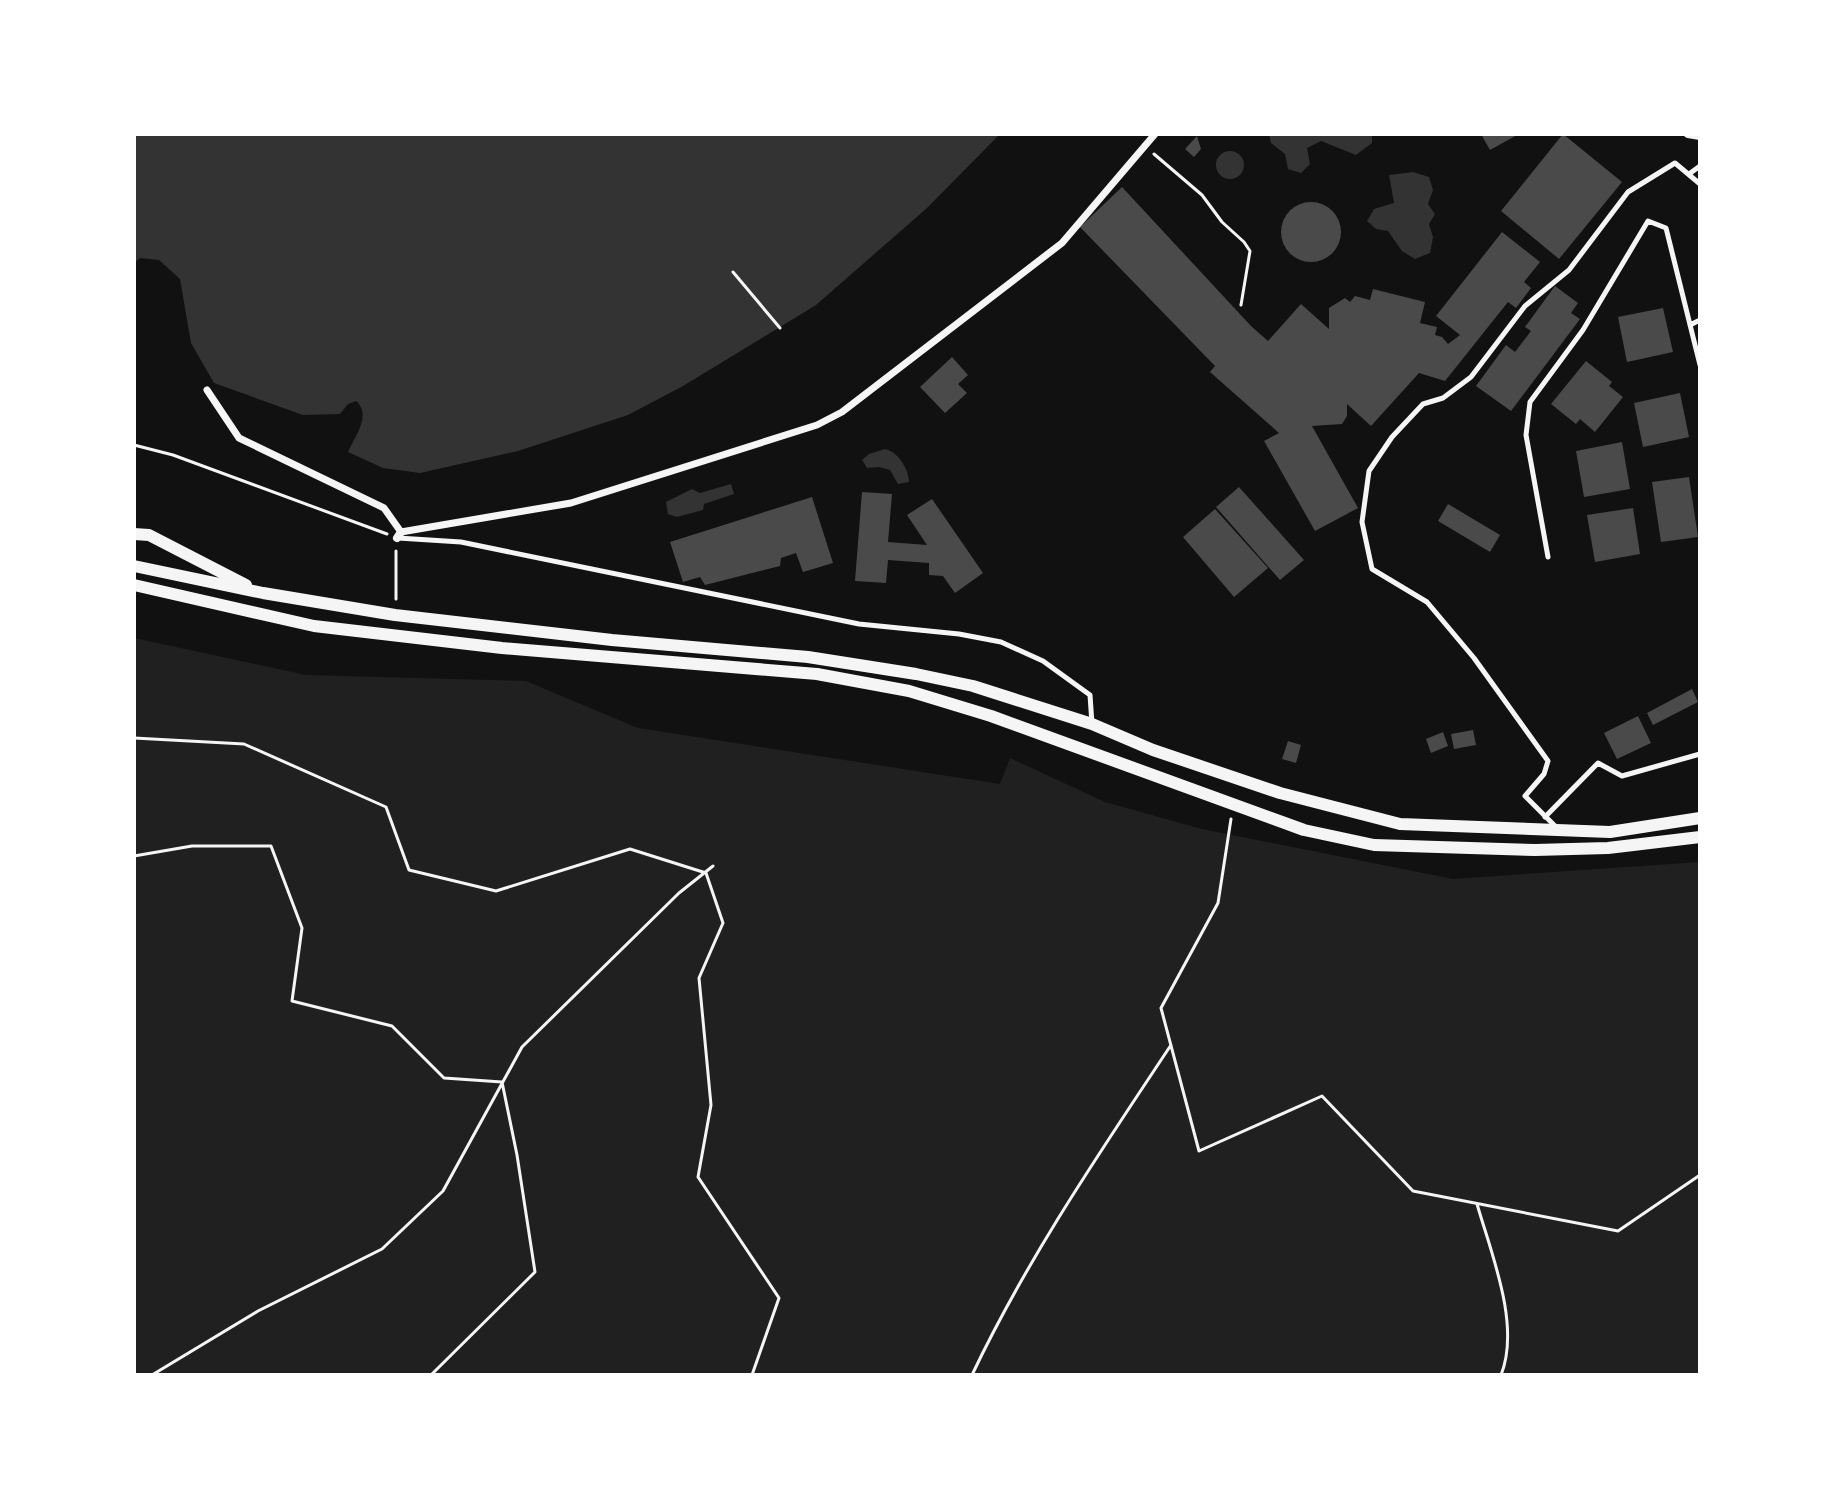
<svg xmlns="http://www.w3.org/2000/svg" width="1834" height="1509" font-family="Manrope,sans-serif">
<style>
.green{fill:#202020}
.water{fill:#333}
.building{fill:#4a4a4a}
.lines{fill:none;stroke-linecap:round;stroke-linejoin:round}
.path{stroke:#f5f5f5;stroke-width:3}
.service{stroke:#f5f5f5;stroke-width:5}
.pedestrian{stroke:#f5f5f5;stroke-width:7}
.minor{stroke:#f5f5f5;stroke-width:8}
.tertiary{stroke:#f5f5f5;stroke-width:12}
</style>
<rect width="100%" height="100%" fill="#111"/>
<path class="green" d="M134,638L306,675L526,681L638,728L1000,784L1010,758L1105,802L1202,829L1453,879L1700,862V1375H134Z"/>
<path class="water" d="M134,134H1000L927,208L816,305L683,386L628,415L518,451L420,473L383,468L348,452C355,436 372,415 356,401L348,404L340,414L303,415L214,383L191,343L180,279L159,260L140,258L134,263Z
M1269,134H1372V143L1356,155L1321,141L1307,148L1310,164L1301,173L1288,169L1285,154L1271,143Z
M1216 165a14 14 0 1 1 28 0a14 14 0 1 1-28 0Z
M1413,172L1429,177L1433,190L1428,204L1435,214L1429,224L1433,237L1430,253L1415,259L1402,251L1388,231L1376,229L1367,221L1374,209L1394,203L1389,175Z
M885,449C898,452 909,469 909,482L898,484L890,470L879,467L867,468L862,460L869,454Z
M731,484L734,494L704,504L703,510L677,517L668,514L666,502L692,489L700,493Z"/>
<path class="building" d="M1481,134H1519L1490,150Z
M1563,134L1622,182L1559,259L1501,211Z
M1197,136L1201,149L1194,157L1185,149Z
M1122,187L1251,326L1268,341L1301,304L1329,329V308L1345,298L1350,302L1355,296L1370,300L1373,289L1425,302L1420,323L1437,327L1435,335L1442,337L1448,344L1460,335L1436,316L1502,232L1540,262L1524,282L1531,288L1516,308L1508,302L1445,381L1419,373L1371,426L1347,404V416L1342,424L1312,426L1358,508L1315,531L1264,441L1279,433L1210,372L1215,366L1080,227Z
M1281 232a30 30 0 1 1 60 0a30 30 0 1 1-60 0Z
M1555,286L1578,303L1571,313L1580,319L1511,411L1476,386L1506,345L1515,352L1531,331L1525,327Z
M1663,308L1673,352L1627,362L1618,317Z
M952,357L968,375L958,384L967,393L945,413L920,387Z
M1586,361L1612,382L1609,386L1623,397L1595,432L1580,419L1576,424L1551,404Z
M1680,393L1689,437L1643,447L1634,403Z
M1622,442L1630,489L1584,497L1576,451Z
M1689,477L1698,537L1661,542L1652,482Z
M1239,487L1304,560L1280,580L1216,507Z
M862,492L892,494L888,542L927,545L907,515L932,499L983,573L955,593L943,576L929,575V563L888,560L886,583L855,581Z
M812,497L833,563L803,572L796,553L781,558L780,566L705,585L700,577L683,582L670,542Z
M1448,504L1500,535L1490,552L1438,521Z
M1633,508L1640,554L1595,562L1587,515Z
M1215,509L1268,568L1234,597L1183,537Z
M1692,689L1698,702L1653,725L1647,713Z
M1638,716L1651,743L1617,759L1604,733Z
M1473,730L1476,745L1454,749L1451,734Z
M1443,732L1448,746L1431,753L1426,739Z
M1288,741L1301,745L1296,763L1282,759Z"/>
<g class="lines">
<path class="path" d="M1154,154L1202,195L1222,222L1244,242L1250,251L1241,305
M733,272L780,328
M134,445L173,455L387,534
M396,599V551
M134,738L244,744L386,807L409,870L496,891L630,849L706,873L723,923L699,978L711,1105L698,1177L779,1298L752,1375
M1231,819L1218,903L1161,1008L1199,1151L1322,1096L1413,1191L1618,1231L1700,1175
M134,856L192,846H271L302,928L292,1001L392,1026L444,1078L502,1082L517,1155L535,1272L431,1375
M1477,1204C1491,1253 1521,1325 1501,1375
M152,1375L258,1311L382,1249L443,1191L522,1047L679,893L713,866
M972,1375C1027,1259 1100,1152 1171,1045"/>
<path class="service" d="M1689,174L1700,166
M1690,325L1700,320
M398,538L461,542L859,624L959,634L1001,642L1043,661L1090,695L1092,724
M1548,557L1526,435L1530,402L1583,330L1648,221L1666,228L1700,365
M1545,817L1598,763L1622,776L1700,754
M1555,826L1525,796L1544,774L1548,761L1474,658L1427,602L1372,569L1362,522L1369,471L1392,437L1423,404L1443,398L1471,377L1525,306L1569,270L1628,192L1675,163L1700,184"/>
<path class="pedestrian" d="M207,390L239,438L384,508L401,532L571,503L817,425L842,412L1062,243L1155,134"/>
<path class="minor" d="M1688,134L1700,136
M397,538L401,532"/>
<path class="tertiary" d="M134,534L149,535L246,585
M134,566L263,593L395,615L612,640L808,657L916,674L973,686L1092,724L1153,750L1280,793L1400,824L1610,832L1700,818
M134,585L314,626L502,648L817,674L909,691L991,716L1304,830L1374,845L1535,850L1608,848L1700,837"/>
</g>
<rect width="1834" height="1509" fill="none" stroke="#ffffff" stroke-width="272"/>
</svg>
